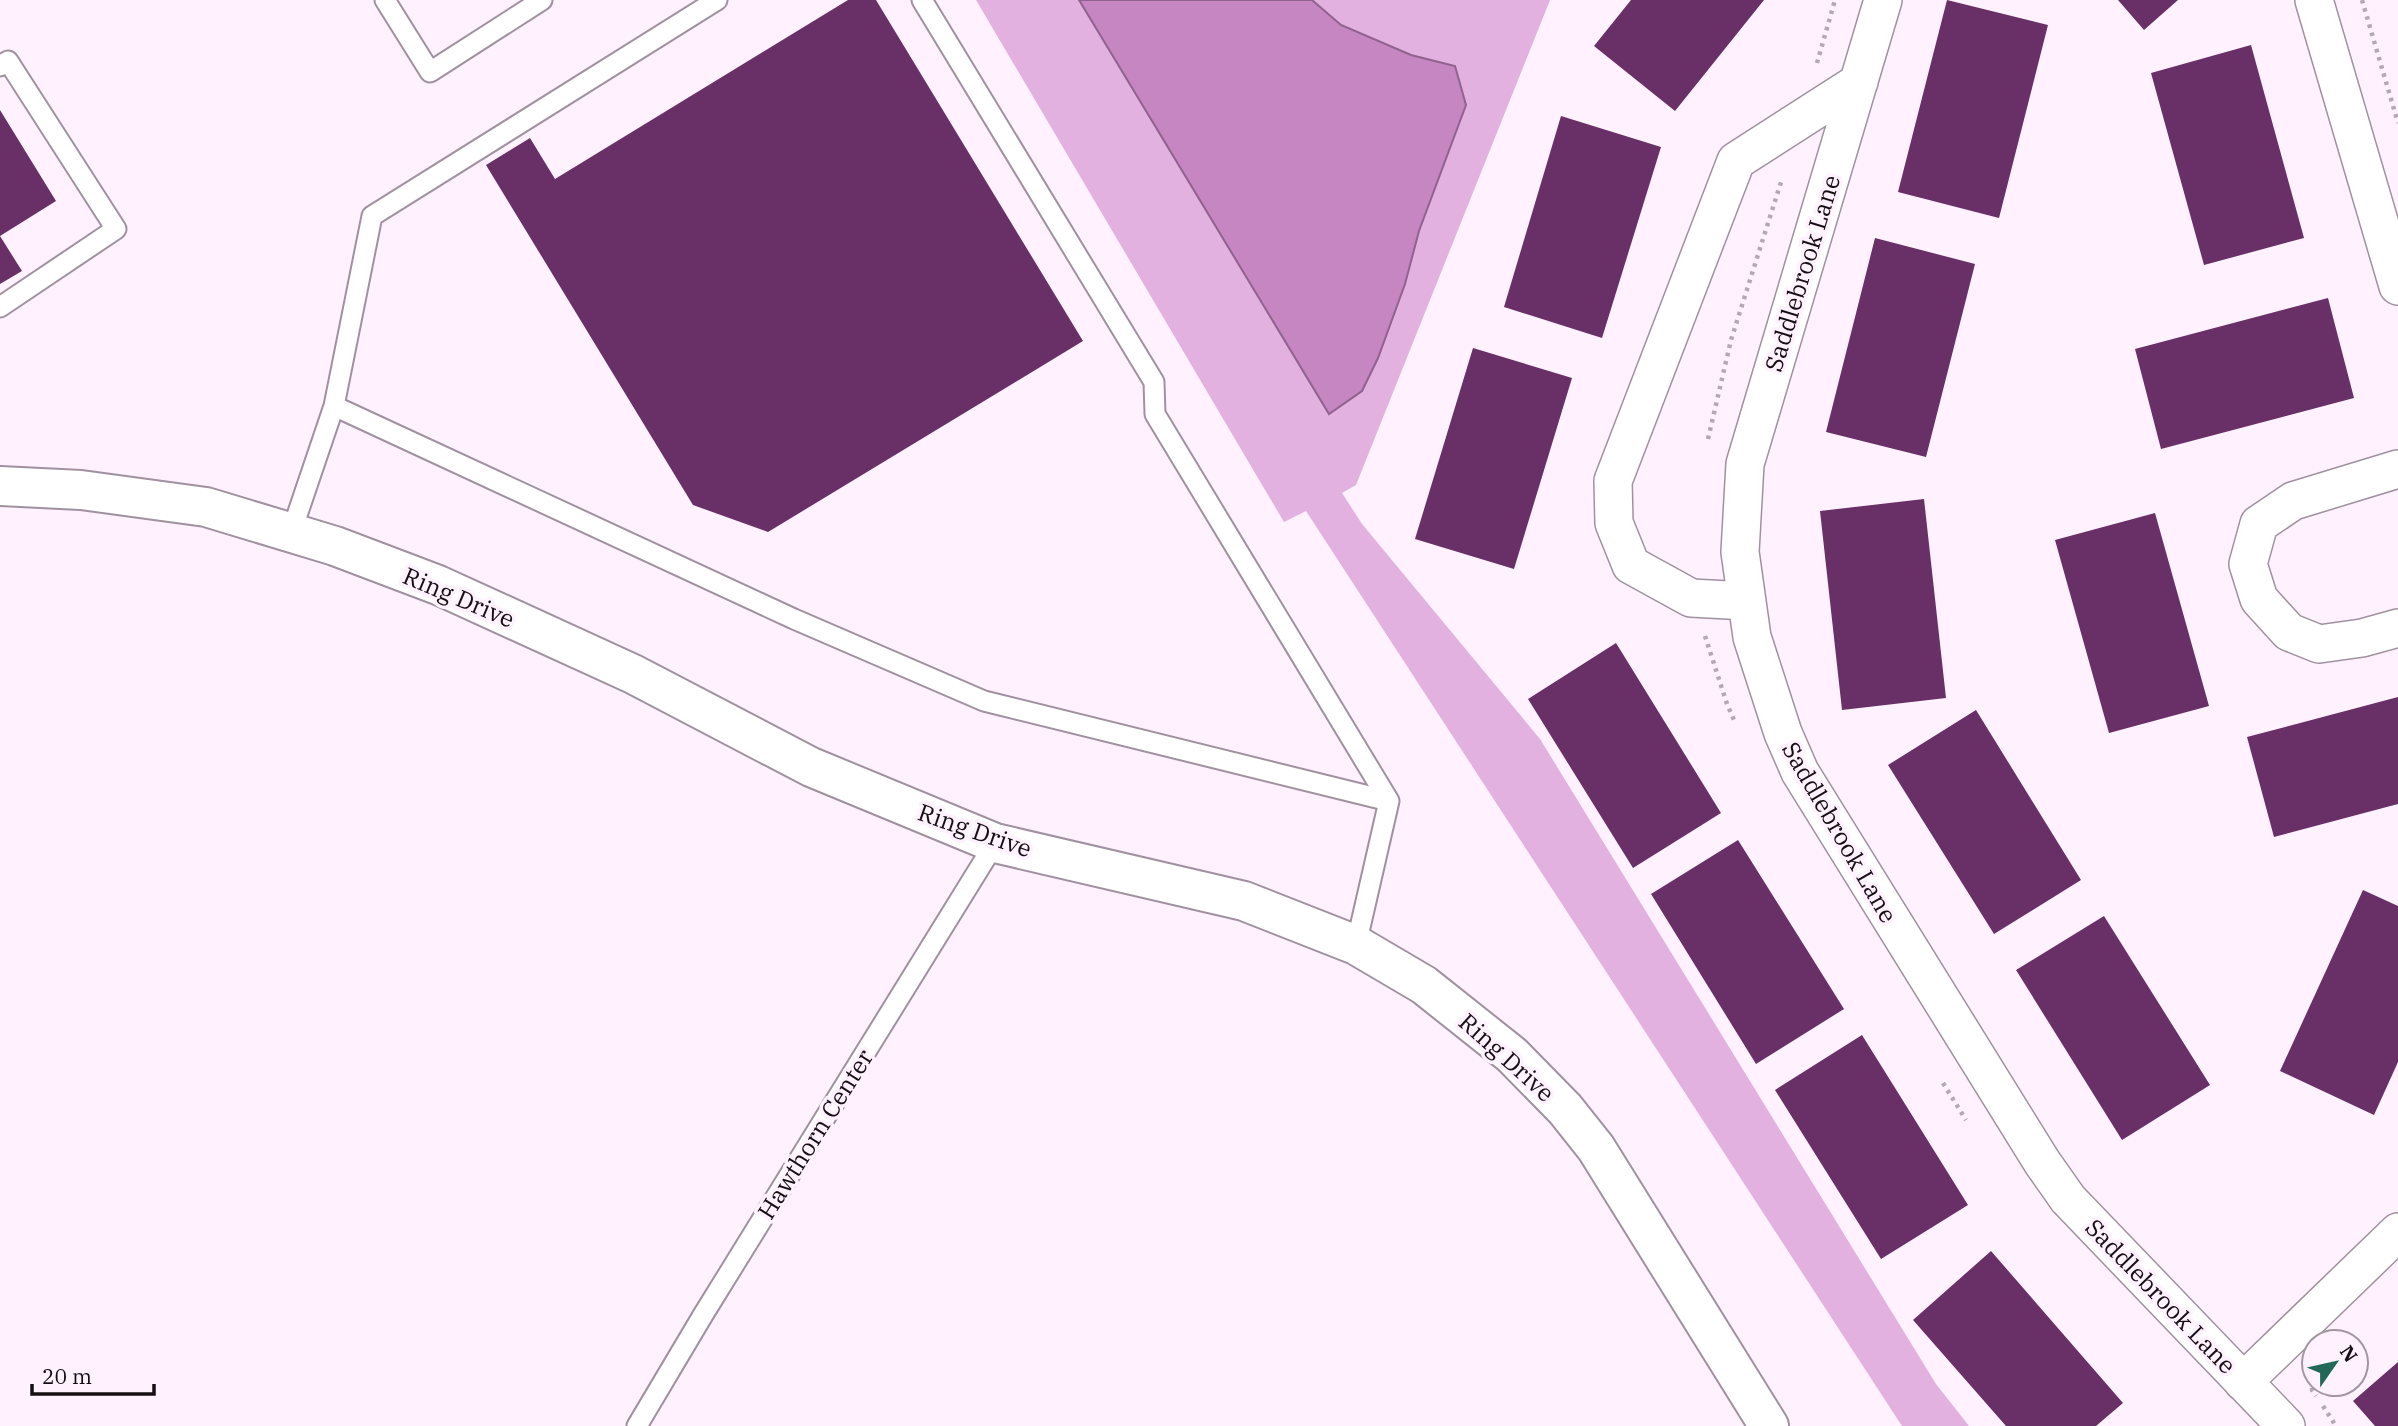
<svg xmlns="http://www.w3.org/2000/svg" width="2398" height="1426" font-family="'IBM Plex Serif',serif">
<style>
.green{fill:#e2b1df}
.water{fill:#c586c2;stroke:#90628e;stroke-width:2}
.building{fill:#683067}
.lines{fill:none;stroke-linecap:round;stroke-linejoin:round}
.lane-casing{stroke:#a191a0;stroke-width:23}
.street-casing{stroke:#a191a0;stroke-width:40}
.secondary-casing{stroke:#a191a0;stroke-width:42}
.path{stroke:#b4a9b3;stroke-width:4.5;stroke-dasharray:3.5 5;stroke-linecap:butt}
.lane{stroke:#fff;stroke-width:19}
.street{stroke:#fff;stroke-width:37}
.secondary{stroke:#fff;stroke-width:38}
.labels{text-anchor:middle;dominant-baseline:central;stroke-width:7;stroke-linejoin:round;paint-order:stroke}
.street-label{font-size:24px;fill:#150f14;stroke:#fff1fe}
</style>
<rect width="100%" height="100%" fill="#fff1fe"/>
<path class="green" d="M976,0H1550L1356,485L1342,493L1362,524L1540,739L1936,1384L1969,1426H1902L1306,511L1284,522Z"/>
<path class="water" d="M1079,0H1312L1341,25L1411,55L1455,66L1466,105L1419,231L1405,284L1378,358L1362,391L1329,414Z"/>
<path class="building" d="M848,0H876L1083,341L768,532L693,505L486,165L530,138L555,179Z
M1631,0H1764L1675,111L1594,46Z
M1947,0L2048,25L1999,218L1898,192Z
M2118,0H2178L2144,30Z
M2251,45L2304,238L2204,265L2151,73Z
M0,110L56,201L0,236L22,271L0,284Z
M1561,116L1661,147L1602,338L1504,307Z
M1875,238L1975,264L1926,457L1826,432Z
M2328,298L2354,398L2161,449L2135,349Z
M1473,348L1572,378L1514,569L1415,539Z
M1924,499L1946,698L1842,710L1820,511Z
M2155,513L2209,706L2109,733L2055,540Z
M1616,643L1721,813L1633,868L1528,699Z
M2398,697V804L2274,837L2247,737Z
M1976,710L2081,880L1994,934L1888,765Z
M1738,840L1844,1009L1756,1064L1651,894Z
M2363,890L2398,906V1062L2374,1115L2280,1071Z
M2104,916L2210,1085L2122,1140L2016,970Z
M1862,1035L1968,1205L1881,1259L1775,1090Z
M1991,1251L2123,1403L2096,1426H2006L1913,1320Z
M2398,1362V1426H2375L2353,1401Z"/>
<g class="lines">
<defs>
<path id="lane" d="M385,0L430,72L542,0
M922,0L1154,382L1155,414L1389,801L1356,945
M0,66L8,61L116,229L0,307
M334,406L794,619L984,701L1389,801
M291,533L334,406L372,216L717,0
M637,1426L703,1315L995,843"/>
<path id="street" d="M1883,0L1745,464L1740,552L1752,637L1783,733L1800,772L2042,1162L2068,1199L2286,1426
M2314,0L2398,286
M2398,469L2293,501L2259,524L2248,564L2259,599L2289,632L2319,644L2362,638L2398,628
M1747,601L1691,598L1631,565L1614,523L1613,481L1736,161L1859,82
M2243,1382L2398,1232"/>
<path id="secondary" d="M0,486L81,490L206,507L335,546L438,585L633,674L811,767L995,843L1244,901L1356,945L1424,985L1512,1055L1565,1109L1596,1148L1769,1426"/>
</defs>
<use href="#lane" class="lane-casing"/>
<use href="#street" class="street-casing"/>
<use href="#secondary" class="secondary-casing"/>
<path class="path" d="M2362,0L2398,123
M1817,63L1835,0
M1708,439L1731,340L1782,179
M1705,636L1727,704L1734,720
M1943,1083L1966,1120
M2312,1371V1390L2316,1396
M2323,1406L2336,1426"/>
<use href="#lane" class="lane"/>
<use href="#street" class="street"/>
<use href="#secondary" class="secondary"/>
</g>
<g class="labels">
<g class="street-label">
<text transform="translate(1802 273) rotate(-73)">Saddlebrook Lane</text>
<text transform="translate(459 597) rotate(23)">Ring Drive</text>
<text transform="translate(975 830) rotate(19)">Ring Drive</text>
<text transform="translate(1840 832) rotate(60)">Saddlebrook Lane</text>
<text transform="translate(1507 1057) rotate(42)">Ring Drive</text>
<text transform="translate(815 1134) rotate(-58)">Hawthorn Center</text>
<text transform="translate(2161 1296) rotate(46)">Saddlebrook Lane</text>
</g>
</g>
<g transform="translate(2335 1363) rotate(56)"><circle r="33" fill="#fff1fe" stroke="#a197a0" stroke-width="2"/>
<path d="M0-5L12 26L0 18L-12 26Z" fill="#21675a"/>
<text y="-10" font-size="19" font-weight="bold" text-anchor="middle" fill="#150f14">N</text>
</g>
<path d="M32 1384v10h122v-10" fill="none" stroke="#150f14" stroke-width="3.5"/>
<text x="42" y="1384" font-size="21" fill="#150f14" stroke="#fff1fe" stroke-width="5" paint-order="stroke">20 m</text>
</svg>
